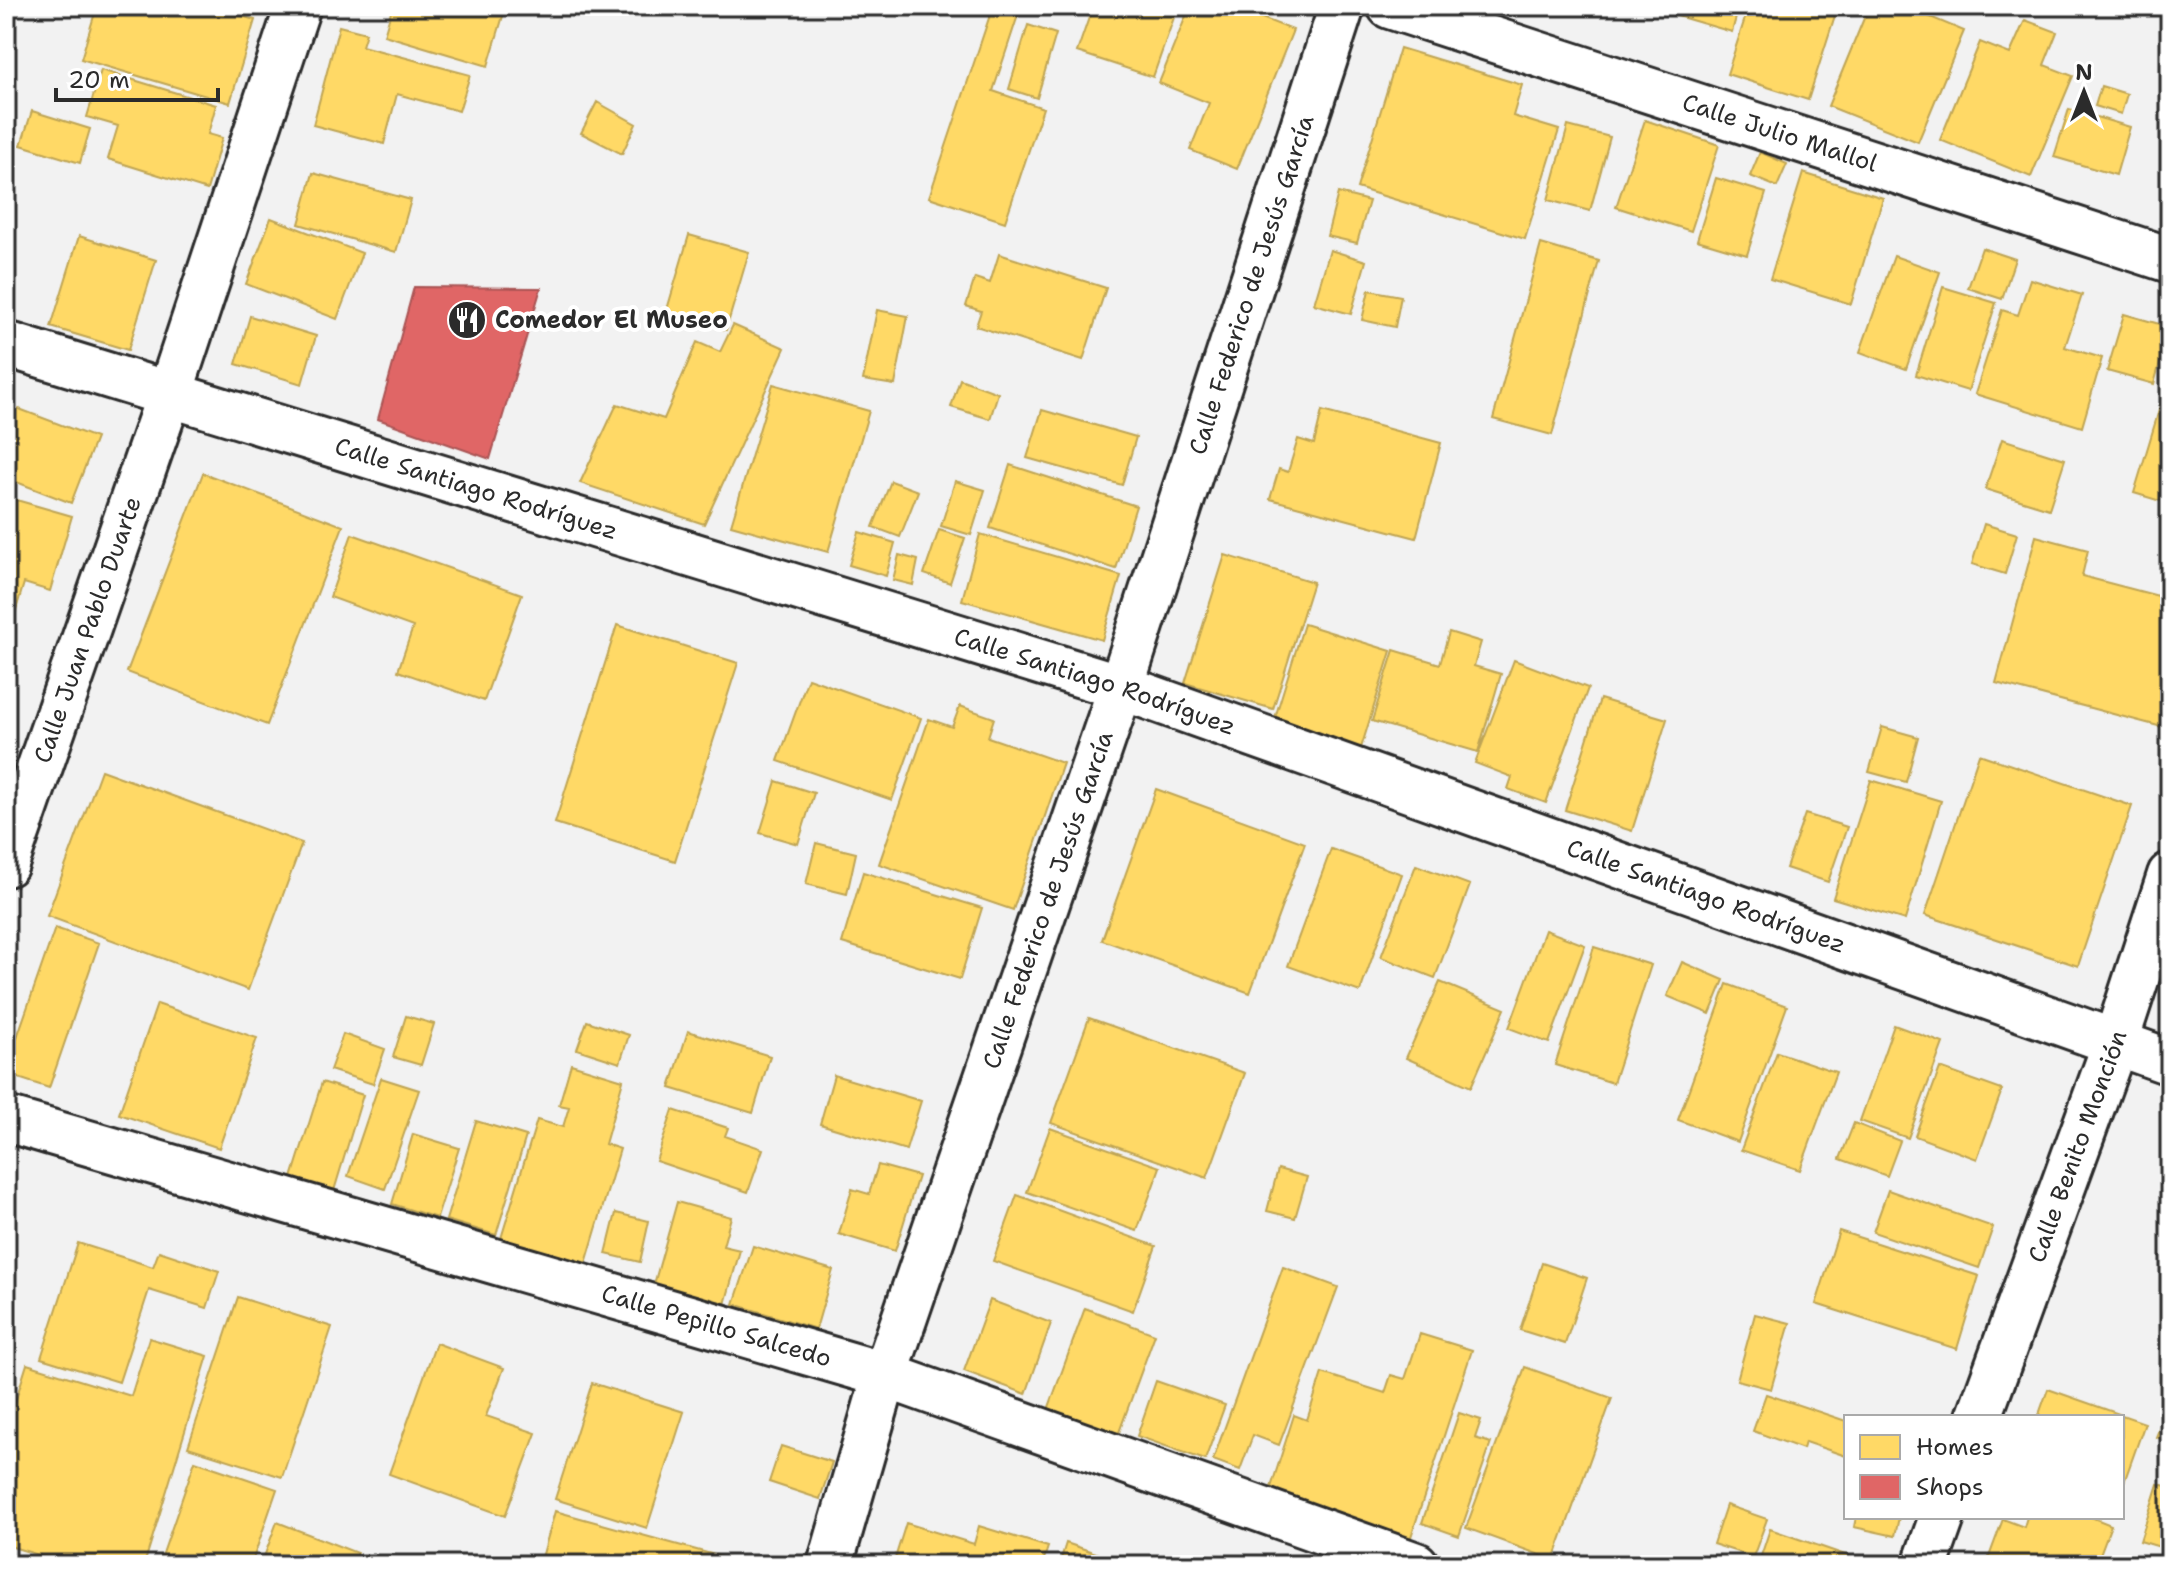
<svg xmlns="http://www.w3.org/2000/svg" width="2176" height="1571" font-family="'Shantell Sans',sans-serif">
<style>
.homes{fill:#ffd966;stroke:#bfa554;stroke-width:2}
.shops{fill:#e06666;stroke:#aa5454;stroke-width:2}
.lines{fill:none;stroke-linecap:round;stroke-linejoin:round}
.minor-casing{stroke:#2b2b2b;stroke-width:50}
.minor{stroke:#fff;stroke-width:44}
.labels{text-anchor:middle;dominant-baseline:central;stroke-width:8;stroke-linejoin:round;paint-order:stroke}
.street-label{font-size:24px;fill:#2b2b2b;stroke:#fff}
.poi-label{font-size:24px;font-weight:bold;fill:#2b2b2b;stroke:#fff;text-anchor:start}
</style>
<rect width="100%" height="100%" fill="#f2f2f2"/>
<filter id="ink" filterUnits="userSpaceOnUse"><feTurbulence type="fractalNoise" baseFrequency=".0125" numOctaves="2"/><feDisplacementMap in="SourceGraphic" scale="16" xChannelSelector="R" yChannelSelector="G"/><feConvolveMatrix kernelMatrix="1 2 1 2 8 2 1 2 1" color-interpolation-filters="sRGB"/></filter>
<g filter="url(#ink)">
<path class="homes" d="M97,6H208L255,20L230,103L81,59Z
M385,6H506L488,66L384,35L392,8Z
M993,6L1020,9L993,91L1043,108L1005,222L929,197Z
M1093,6H1178L1153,77L1077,52Z
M1190,6H1231L1293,30L1237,169L1190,150L1209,103L1159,83Z
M1669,6H1739L1732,32L1667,13Z
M1749,6H1838L1808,100L1727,74Z
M1869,6H1904L1964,31L1918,142L1828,106Z
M2025,20L2057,32L2044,65L2073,76L2031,177L1940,140L1980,42L2010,54Z
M1028,25L1056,34L1037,98L1009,89Z
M339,26L366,33L362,46L470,75L459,111L397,94L384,144L313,125Z
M1400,48L1522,85L1513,116L1559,130L1525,239L1357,188Z
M101,70L216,105L208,134L222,138L207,190L108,159L118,126L87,117Z
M2101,86L2127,94L2121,114L2095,106Z
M597,102L636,124L622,154L581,133Z
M2069,109L2130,127L2116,175L2054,157Z
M32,111L90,129L80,163L21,145Z
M1645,120L1719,145L1691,231L1616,207Z
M1568,126L1610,137L1590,211L1548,200Z
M1760,152L1787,164L1777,187L1750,176Z
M313,173L411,200L396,252L299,224Z
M1803,173L1883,198L1851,304L1770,279Z
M1716,178L1766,193L1747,255L1697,240Z
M1338,193L1369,201L1357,243L1327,236Z
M271,218L362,253L337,319L246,284Z
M689,235L749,252L726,330L666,313Z
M79,236L156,260L128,350L51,327Z
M1541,244L1599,261L1552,435L1493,419Z
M1982,248L2015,259L2002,299L1968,288Z
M1330,250L1366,261L1351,314L1314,304Z
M999,254L1106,288L1083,360L976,326L981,311L966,306L975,278L990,283Z
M1894,256L1940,272L1906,369L1860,352Z
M2030,279L2082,295L2065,347L2102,358L2082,427L1975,394L2002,310L2018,315Z
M1943,287L1996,303L1968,391L1916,375Z
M1369,290L1401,296L1395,327L1362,320Z
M877,310L908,316L895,385L863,380Z
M2124,314L2170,327L2154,384L2107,371Z
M250,316L316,336L302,384L236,364Z
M733,325L785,348L704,524L580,483L617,404L664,419L697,342L720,352Z
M960,379L998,393L990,419L951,407Z
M773,384L869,411L828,552L731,525Z
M2163,397L2170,399V504L2134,493Z
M6,404L96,438L71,503L6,478Z
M1042,410L1136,437L1122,485L1027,458Z
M1322,411L1441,443L1416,538L1270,499L1279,469L1288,472L1298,439L1314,444Z
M2002,439L2065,459L2049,509L1985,489Z
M1010,465L1136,506L1116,569L990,528Z
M203,473L343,526L267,725L127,672Z
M891,481L918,491L900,537L873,527Z
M955,481L985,490L971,535L941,526Z
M6,497L72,516L50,591L24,583L6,643Z
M1984,524L2017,534L2005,574L1972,564Z
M939,530L965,538L950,583L924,574Z
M859,532L895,543L886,576L849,565Z
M352,534L522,594L484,701L398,671L413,627L330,597Z
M980,534L1121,576L1102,640L962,600Z
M2036,536L2088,550L2082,576L2170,599V699L2162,727L1996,683Z
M899,555L918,560L913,585L893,580Z
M1225,555L1313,582L1273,709L1185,683Z
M1304,624L1391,651L1361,748L1274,721Z
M617,625L738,663L675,861L555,823Z
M1449,632L1481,642L1474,666L1501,674L1478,752L1372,721L1394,650L1440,664Z
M1514,660L1588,688L1546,803L1508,789L1512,777L1475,763Z
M808,678L921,718L892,800L778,761Z
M1600,699L1667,719L1632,831L1565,810Z
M960,706L994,718L988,737L1063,763L1013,910L879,864L929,719L952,727Z
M1882,727L1918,737L1906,782L1869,772Z
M1979,754L2132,806L2078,966L1925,915Z
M101,770L302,843L248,990L47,916Z
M1871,780L1941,801L1905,920L1833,898Z
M776,781L814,793L798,844L760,833Z
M1156,789L1305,843L1250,993L1102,940Z
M1805,814L1847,827L1828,882L1786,868Z
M816,843L856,853L847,894L806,884Z
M1331,849L1402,874L1360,992L1288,966Z
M1416,865L1470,885L1435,978L1381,957Z
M863,872L982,908L960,979L842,943Z
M55,928L99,943L49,1088L6,1074V1069Z
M1545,930L1585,945L1549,1043L1509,1028Z
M1594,947L1651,965L1613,1083L1555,1065Z
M1682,962L1724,980L1710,1014L1667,996Z
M1440,982L1505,1009L1471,1087L1406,1058Z
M1727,984L1787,1006L1738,1142L1678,1120Z
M157,1004L257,1038L219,1148L119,1114Z
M406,1016L434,1024L421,1065L393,1057Z
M1089,1018L1245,1073L1207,1178L1051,1123Z
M587,1021L629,1035L620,1063L577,1049Z
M1894,1025L1943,1043L1908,1138L1860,1121Z
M688,1031L770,1056L753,1113L670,1088Z
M343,1034L385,1049L373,1084L330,1070Z
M1777,1052L1836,1072L1800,1170L1741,1150Z
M571,1064L623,1080L605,1144L620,1149L584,1270L499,1245L537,1120L563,1127L569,1107L559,1105Z
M1940,1068L2002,1090L1977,1159L1915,1136Z
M834,1075L921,1101L906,1150L820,1124Z
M381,1078L419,1090L385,1189L348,1176Z
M322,1082L363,1095L333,1194L291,1181Z
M673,1110L728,1128L725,1136L763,1149L748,1192L656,1161Z
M476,1121L526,1136L496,1235L446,1220Z
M1854,1123L1900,1141L1887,1176L1840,1159Z
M1050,1128L1160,1167L1137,1231L1027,1192Z
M413,1134L459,1148L437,1218L392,1204Z
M878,1165L918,1176L895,1251L839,1234L852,1189L869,1194Z
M1278,1169L1307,1177L1295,1218L1267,1211Z
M1888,1190L1993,1227L1979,1268L1873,1232Z
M1017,1195L1156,1246L1133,1311L993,1261Z
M677,1202L731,1217L723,1246L740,1250L724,1308L653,1288Z
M616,1213L649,1221L640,1262L606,1254Z
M1839,1231L1979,1276L1957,1349L1816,1304Z
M78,1243L153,1267L159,1251L219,1271L207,1308L149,1290L119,1382L41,1358Z
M753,1246L833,1270L816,1329L734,1304Z
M1542,1263L1587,1278L1565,1344L1520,1330Z
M1283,1267L1338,1287L1279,1445L1253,1435L1240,1470L1213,1460Z
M238,1297L332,1327L282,1477L188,1447Z
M990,1300L1051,1323L1026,1394L964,1371Z
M1085,1308L1155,1334L1114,1446L1044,1421Z
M1755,1314L1790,1323L1771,1389L1737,1380Z
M1420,1334L1472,1350L1409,1543L1268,1497L1294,1415L1307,1420L1322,1373L1385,1393L1391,1375L1405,1379Z
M149,1338L208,1356L144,1565H71L6,1545V1431L27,1364L131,1396Z
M436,1343L504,1368L486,1416L536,1433L505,1516L389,1474Z
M1525,1367L1612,1398L1554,1560L1466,1528Z
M1156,1381L1225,1405L1205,1460L1137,1436Z
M592,1383L684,1412L647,1528L555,1499Z
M2048,1389L2145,1423L2122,1488V1417H2038Z
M1766,1394L1846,1421V1456L1805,1442L1803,1449L1753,1431Z
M2170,1402V1442L2156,1437Z
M1459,1413L1481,1420L1475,1438L1491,1443L1459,1536L1422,1523Z
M781,1446L832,1462L820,1499L769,1482Z
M195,1461L277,1489L251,1565H159Z
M2158,1484L2170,1487V1550L2140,1541Z
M1726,1505L1767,1519L1753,1557L1713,1544Z
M555,1511L751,1565H540Z
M1856,1517H1899L1895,1536L1854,1527Z
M2027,1517H2091L2111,1525L2096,1565H1986L2003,1519L2024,1527Z
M277,1522L357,1553L353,1565H261Z
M906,1523L974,1544L979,1526L1048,1547L1042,1565H893Z
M1770,1529L1874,1565H1758Z
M1066,1543L1114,1559L1112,1565H1059Z
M1706,1556L1731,1565H1703Z"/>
<path class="shops" d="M414,287L541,288L490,459L378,419Z"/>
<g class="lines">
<defs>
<g id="minor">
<path id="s1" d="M1390,6L2170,260"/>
<path id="s2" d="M6,344L1121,687L2170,1062"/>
<path id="s3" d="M6,864L170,393L298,6"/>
<path id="s4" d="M6,1119L885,1375L1416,1565"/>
<path id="s5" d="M1979,1417L2115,1044L2170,875"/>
<path id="s6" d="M830,1565L885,1375L1121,687L1342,6"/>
<path d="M1925,1565L1942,1517"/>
</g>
</defs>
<use href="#minor" class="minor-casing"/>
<use href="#minor" class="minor"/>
</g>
</g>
<defs>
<symbol id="restaurant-disc" viewBox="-11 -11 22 22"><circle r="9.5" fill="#2b2b2b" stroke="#fff"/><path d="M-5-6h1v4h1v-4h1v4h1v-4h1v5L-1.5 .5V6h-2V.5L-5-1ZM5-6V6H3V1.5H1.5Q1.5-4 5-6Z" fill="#fff"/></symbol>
</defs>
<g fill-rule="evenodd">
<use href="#restaurant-disc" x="445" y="298" width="44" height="44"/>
</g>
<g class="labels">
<g class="street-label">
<text stroke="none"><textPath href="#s1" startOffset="410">Calle Julio Mallol</textPath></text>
<text stroke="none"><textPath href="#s6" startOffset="1348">Calle Federico de Jesús García</textPath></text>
<text stroke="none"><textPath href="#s2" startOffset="492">Calle Santiago Rodríguez</textPath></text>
<text stroke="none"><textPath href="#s3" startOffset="248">Calle Juan Pablo Duarte</textPath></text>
<text stroke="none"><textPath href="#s2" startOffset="1140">Calle Santiago Rodríguez</textPath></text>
<text stroke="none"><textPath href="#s2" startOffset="1788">Calle Santiago Rodríguez</textPath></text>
<text stroke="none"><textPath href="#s6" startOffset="700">Calle Federico de Jesús García</textPath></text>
<text stroke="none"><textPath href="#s5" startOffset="288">Calle Benito Monción</textPath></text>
<text stroke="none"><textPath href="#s4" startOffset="740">Calle Pepillo Salcedo</textPath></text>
</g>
<g class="poi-label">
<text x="495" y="320">Comedor El Museo</text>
</g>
</g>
<rect width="2176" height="1571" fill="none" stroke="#fff" stroke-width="32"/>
<rect x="16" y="16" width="2144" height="1539" fill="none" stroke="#2b2b2b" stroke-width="3" filter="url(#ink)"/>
<rect x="1844" y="1415" width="280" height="104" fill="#ffffff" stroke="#aaaaaa" stroke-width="2"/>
<rect x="1860" y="1435" width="40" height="24" fill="#ffd966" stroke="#aaaaaa" stroke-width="2"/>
<text x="1916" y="1455" font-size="24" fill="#2b2b2b">Homes</text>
<rect x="1860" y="1475" width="40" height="24" fill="#e06666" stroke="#aaaaaa" stroke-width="2"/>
<text x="1916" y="1495" font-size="24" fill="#2b2b2b">Shops</text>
<g transform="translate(2084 92)" stroke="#ffffff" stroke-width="6" paint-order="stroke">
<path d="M0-6L14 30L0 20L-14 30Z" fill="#2b2b2b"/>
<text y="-12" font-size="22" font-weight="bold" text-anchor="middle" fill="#2b2b2b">N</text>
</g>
<path d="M56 88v12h162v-12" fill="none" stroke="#2b2b2b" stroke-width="4"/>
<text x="68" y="88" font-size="24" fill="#2b2b2b" stroke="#ffffff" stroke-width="6" paint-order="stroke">20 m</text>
</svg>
